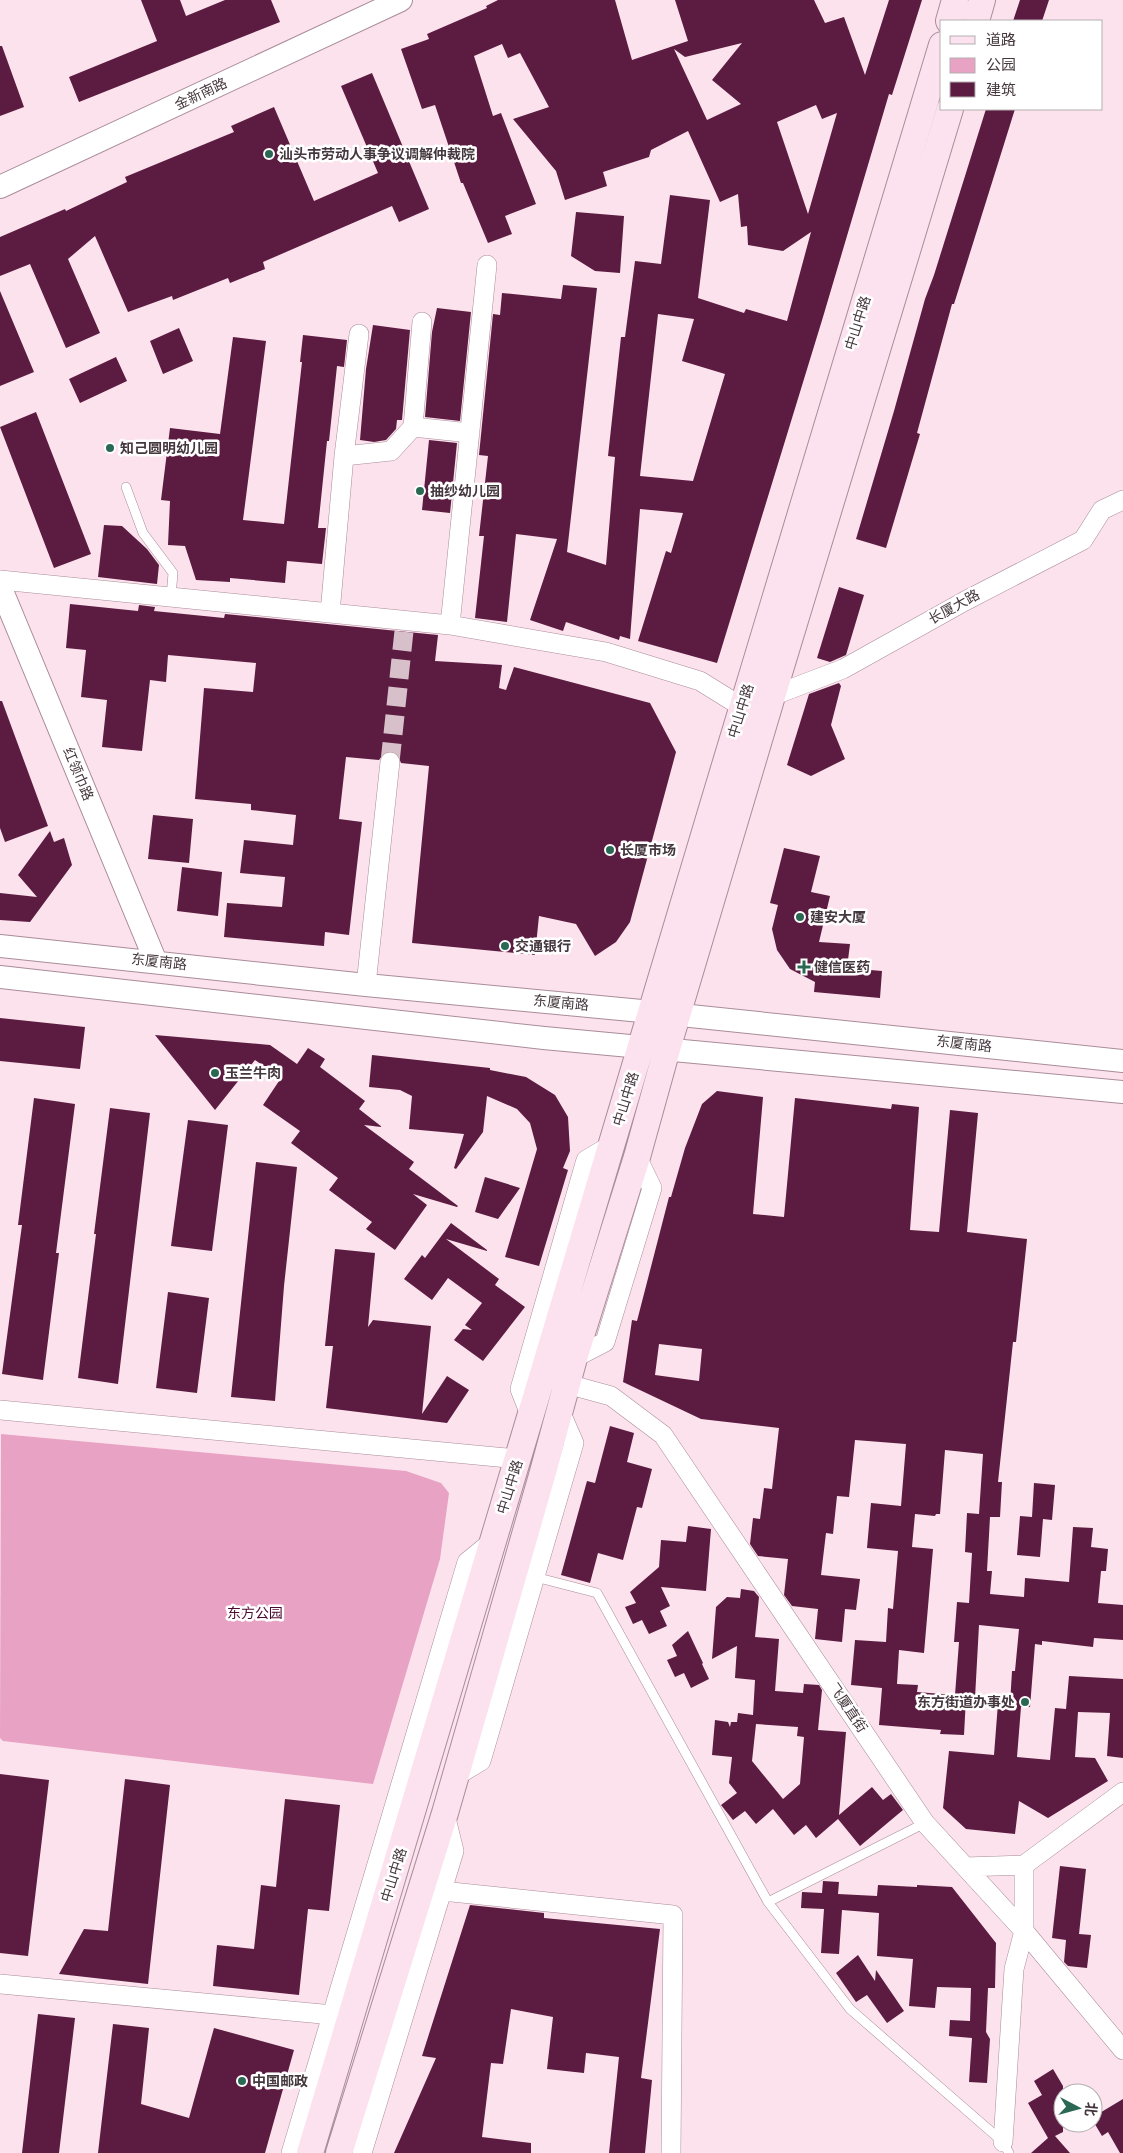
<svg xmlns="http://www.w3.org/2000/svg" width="1123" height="2153" font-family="'Nunito Sans','Noto Sans SC',sans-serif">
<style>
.green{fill:#e8a2c4}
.building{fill:#5c1b40;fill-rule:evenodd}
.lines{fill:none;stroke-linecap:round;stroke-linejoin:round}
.minor-tunnel{stroke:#d7c0ca;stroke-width:19;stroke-dasharray:19 9;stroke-linecap:butt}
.service-casing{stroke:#a98c99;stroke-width:10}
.minor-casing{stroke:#a98c99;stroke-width:20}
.tertiary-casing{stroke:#a98c99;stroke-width:24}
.secondary-casing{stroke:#a98c99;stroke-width:28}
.service{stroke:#fff;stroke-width:9}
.minor{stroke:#fff;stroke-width:19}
.tertiary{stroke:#fff;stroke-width:22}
.secondary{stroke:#fce2ef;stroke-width:26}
.poi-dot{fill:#2b6854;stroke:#fff;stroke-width:2}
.labels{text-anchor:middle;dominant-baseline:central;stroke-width:5;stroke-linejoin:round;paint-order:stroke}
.street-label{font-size:14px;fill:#44373d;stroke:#fff}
.poi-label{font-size:14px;font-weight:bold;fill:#44373d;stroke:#fff;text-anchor:start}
.park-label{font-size:14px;fill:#4c0932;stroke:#fff}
</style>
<rect width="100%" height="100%" fill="#fce2ed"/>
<path class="green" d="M1,1434L406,1471L441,1483L449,1493L440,1559L373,1784L3,1741L0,1738Z"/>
<path class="building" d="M141,0H180L186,16L225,0H271L280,22L79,102L69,77L157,41Z
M498,0H615L632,60L688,41L675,0H814L825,23L844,17L865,75L889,0H922L892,95L889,94L823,317L717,663L638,641L666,551L671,553L683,513L640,509L630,639L620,636L619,640L566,622L563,631L530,620L557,539L516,534L507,622L475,618L484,536H479L488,456L479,455L493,314L500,315L502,293L561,299L563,285L597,288L567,552L606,565L615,457L608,456L621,337H625L635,261L661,264L670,195L710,200L698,298L744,313L746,309L787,321L811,232L783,251L748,245L747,226L741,227L738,194L720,202L688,131L651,150L649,157L603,172L607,186L565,200L556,171L513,119L549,107L520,53L508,58L502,44L474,56L493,116L501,113L536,204L505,216L512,234L488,243L463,183H461L435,105L422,109L401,49L429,39L427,34L487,8L486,6ZM742,43L712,80L741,104L707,120L674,49L685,57ZM816,105L822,119L837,113L808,214L777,122ZM658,314L694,319L682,361L725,374L693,481L640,476Z
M1020,0H1049L1042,21H1013Z
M0,46H2L24,107L0,116Z
M372,73L429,209L399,222L392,206L263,262L265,269L230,283L228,278L173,300L172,296L128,312L95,236L68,259L100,333L66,348L30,264L0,276V237L65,209L66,211L127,182L125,177L234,132L231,126L274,107L314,201L378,173L341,86Z
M986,109H1015L954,304H952L917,433L920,434L886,548L856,539L894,411L925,299L934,275Z
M576,212L624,216L620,273L595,271L571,256Z
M0,291L34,372L0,386Z
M437,308L471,312L460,421L425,417L432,332Z
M373,325L410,330L402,420H397L396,429L386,440L374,442L360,440L366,369Z
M179,328L193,361L163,374L150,341Z
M303,335L347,340L344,367L337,366L329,441H327L318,528H326L322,564L287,561L285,583L230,578V582L196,580L185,546L168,545L170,501L161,500L170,428L220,434L233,337L266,341L243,520L284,524L302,362H300Z
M116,357L127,381L80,403L69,379Z
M36,412L91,554L54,568L0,427Z
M429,440L457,443L450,513L422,510Z
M104,525L122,526L147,549L159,565L157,584L98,577Z
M839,587L864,595L846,655L830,662L817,658Z
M70,604L138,611L139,605L155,607L154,611L224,618L225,614L438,635L435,661L502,665L499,688L506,690L514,667L650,703L676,752L630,922L616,942L595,956L576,924L539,916L535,955L412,943L429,766L401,763L397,753L391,751L385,752L379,760L346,757L339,819L362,822L349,935L325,932L324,946L224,937L227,903L282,907L285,877L240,873L244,840L293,845L296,815L251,810V804L195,799L204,688L253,692L256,663L168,655L166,682L150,680L142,751L102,747L107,700L81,697L86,650L66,648Z
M839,683L841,686L831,725L845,759L811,776L787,765L809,694Z
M0,701H2L48,826L5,842L0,828Z
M153,815L193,819L189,863L148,859Z
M50,831L54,842L64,838L72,865L30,922L0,920V893L37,897L18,875Z
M784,848L820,856L811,892L830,896L819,942L850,944L847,968L882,971L880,998L814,992L815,982L790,969L777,950L772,929L778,905L770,903Z
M182,867L222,872L218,916L177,911Z
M0,1018L85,1027L80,1069L0,1061Z
M155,1035L270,1045L297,1064L308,1048L325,1059L320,1067L365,1101L359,1109L382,1127L364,1125L414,1162L409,1169L458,1206L457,1207L413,1194L427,1205L395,1250L366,1229L372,1222L329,1190L338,1178L291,1143L300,1131L263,1105L281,1078L255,1060L215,1110Z
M372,1055L490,1068V1070L526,1077L555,1095L568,1117L570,1151L563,1168L568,1170L539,1266L505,1257L537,1149L530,1123L517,1109L487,1096L483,1132L456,1169L454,1168L464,1134L409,1129L412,1096L400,1090L369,1087Z
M717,1091L763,1097L753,1214L784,1217L795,1098L891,1109L892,1104L919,1107L910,1230L939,1232L950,1110L978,1113L967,1232L1027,1239L1016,1342H1013L998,1482H1002L1000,1517H990L987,1571H992L990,1594L1024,1597L1025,1578L1069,1582L1073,1527L1093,1528L1091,1547L1108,1549L1106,1571H1101L1098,1603L1123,1605V1640L1094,1638L1093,1647L1042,1641V1645L1035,1644L1030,1707H1021L1017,1757L1050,1760L1055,1708L1066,1709L1069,1676L1123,1679V1758L1107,1756L1110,1713L1078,1712L1075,1757L1095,1758L1108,1781L1048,1818L1019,1801L1015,1834L966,1829L943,1808L949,1751L994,1755L998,1703L1010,1704L1012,1671H1015L1019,1629L979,1625L975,1698H966L964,1735L940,1734L941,1730L879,1725L882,1688L851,1685L855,1640L886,1642L888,1608L893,1609L898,1551L867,1548L871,1503L901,1506L906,1444L855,1440L849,1497L837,1496L833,1534L826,1533L821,1575L860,1579L856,1610L845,1609L842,1642L815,1639L818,1609L792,1606L784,1595L788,1559L758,1556L750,1544L753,1518L760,1519L764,1488L772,1489L779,1428L701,1419L623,1382L632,1320L637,1321L669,1197H671L685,1148L702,1104ZM659,1344L702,1349L699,1381L655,1375ZM945,1450L983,1454L979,1514L967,1513L965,1552L972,1553L969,1603L957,1602L954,1642H959L955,1695L917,1692L918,1685L897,1684L899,1650L924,1653L933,1549L912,1547L915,1514L935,1516L936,1514H940Z
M34,1098L75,1104L56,1253H59L43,1380L2,1374L22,1225H18Z
M110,1108L150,1113L118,1384L78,1378L96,1234H94Z
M188,1120L228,1125L212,1251L171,1246Z
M256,1162L297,1167L284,1286L275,1401L231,1397Z
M485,1177L520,1188L498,1219L475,1212Z
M451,1223L487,1250V1251L446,1239L499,1279L495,1285L525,1307L483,1361L454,1340L463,1329L472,1330L465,1325L482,1303L448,1278L432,1300L404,1279L422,1255L425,1258Z
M335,1249L375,1253L368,1327L373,1320L431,1326L422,1414L447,1376L469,1390L447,1423L326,1408L333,1346H325Z
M168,1292L209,1298L197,1393L156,1388Z
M610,1426L634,1433L627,1462L652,1469L642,1508L637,1507L623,1560L598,1553L590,1583L561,1575L587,1481L595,1483Z
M1034,1483L1055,1485L1052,1520L1043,1519L1040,1557L1017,1555L1020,1516L1032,1517Z
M688,1526L711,1529L706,1591L661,1587L670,1606L660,1611L667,1626L649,1634L642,1620L633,1624L625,1607L636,1603L630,1592L659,1567L661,1540L686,1542Z
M741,1589L754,1591L759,1597L755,1637L779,1639L775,1691L803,1693L804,1684L819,1685L822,1690L818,1730L846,1732L839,1815L872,1787L883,1800L891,1794L903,1810L860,1846L838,1819L816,1838L806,1825L794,1835L773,1809L756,1824L745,1811L733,1820L721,1805L737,1793L729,1783L732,1757L712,1755L715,1720L728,1722L730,1727L731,1722H737L738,1713L753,1715L755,1680L735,1678L737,1646L712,1659L716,1607L727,1597L740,1598ZM756,1724L798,1727L797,1736L804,1737L800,1784L783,1799L752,1761Z
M688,1631L703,1663L702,1664L709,1679L691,1688L684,1673L675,1677L667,1660L677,1656L672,1645Z
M0,1774L49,1780L28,1956L0,1953Z
M125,1779L170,1785L148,1984L59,1974L84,1929L108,1931Z
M285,1799L340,1805L329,1911L308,1909L299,1995L213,1986L217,1945L254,1949L261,1885L276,1887Z
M1060,1866L1086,1869L1079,1934L1091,1935L1087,1968L1068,1966L1064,1962L1066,1940L1052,1938Z
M823,1881L839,1882L838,1894L877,1896L878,1885L917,1887V1885L952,1887L996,1943L995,1988H988L986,2032L990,2039L987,2083L969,2082L972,2038L949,2036L950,2020L970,2021L971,1988L937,1987L935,2008L909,2006L913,1959L877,1956L879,1913L842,1910L839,1954L821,1953L824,1909L801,1908L802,1892L822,1893Z
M470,1905L544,1913V1918L660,1929L641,2078L652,2080L645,2153H609L619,2057L586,2053L584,2073L547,2069L553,2017L511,2009L503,2064L491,2063L482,2137L531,2143V2153H394L436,2058L422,2056Z
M858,1955L875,1981L876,1970L904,2011L887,2023L867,1995L856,2002L836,1973Z
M38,2014L75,2018L59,2153H22Z
M113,2024L149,2028L141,2104L189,2118L214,2028L294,2050L265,2153H98Z
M1053,2069L1063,2086V2132L1055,2136L1070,2153H1031L1048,2138L1028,2103L1042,2095L1034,2081Z
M1123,2099V2153H1120L1108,2132L1102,2136L1093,2121V2117Z"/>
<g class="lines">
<path class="minor-tunnel" d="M390,762L404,631"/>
<defs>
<path id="service" d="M126,487L143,533L173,573L171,597
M535,1577L597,1593L768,1902L850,2009L1003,2142L1009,2153
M768,1902L925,1823"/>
<path id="minor" d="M413,427L422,322
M344,456L359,334
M0,580L450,625L606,652L700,681L742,707
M330,613L344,456L391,451L413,427L470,433
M450,625L487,265
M772,696L843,669L965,601L1083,540L1102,510L1123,500
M366,985L390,762
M574,1358L605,1342L652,1188L637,1157
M567,1384L611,1396L663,1435L925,1823L1024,1931L1123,2050
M0,1410L518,1459
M531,1417L520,1389L586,1160L613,1144
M456,1776L481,1761L574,1443L560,1411
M965,1867L1024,1865
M442,1891L673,1915L671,2153
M0,1984L333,2015
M1003,2142L1014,1969L1024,1931V1865L1123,1792
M291,2153L467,1562L494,1540
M362,2153L454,1851L445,1814"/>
<path id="tertiary" d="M0,187L401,0
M0,586L156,962
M0,946L366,985L652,1012L1123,1061
M0,977L544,1038L1123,1092"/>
<path id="secondary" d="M949,21L955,0
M976,21L982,0
M310,2153C521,1450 729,747 942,45
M339,2153L445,1813L543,1472L574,1358L637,1157L667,1049L772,696L950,109"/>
</defs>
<use href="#service" class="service-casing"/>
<use href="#minor" class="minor-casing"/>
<use href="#tertiary" class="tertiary-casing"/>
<use href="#secondary" class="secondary-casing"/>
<use href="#service" class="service"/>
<use href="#minor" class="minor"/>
<use href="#tertiary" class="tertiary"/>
<use href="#secondary" class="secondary"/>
</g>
<g class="poi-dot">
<circle cx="269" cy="154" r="5"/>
<circle cx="110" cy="448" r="5"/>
<circle cx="420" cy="491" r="5"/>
<circle cx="610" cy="850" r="5"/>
<circle cx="800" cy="917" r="5"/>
<circle cx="505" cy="946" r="5"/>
<path d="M801.5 959.5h5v5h5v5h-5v5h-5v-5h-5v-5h5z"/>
<circle cx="215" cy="1073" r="5"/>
<circle cx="1025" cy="1702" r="5"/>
<circle cx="242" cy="2081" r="5"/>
</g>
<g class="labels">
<g class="street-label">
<text transform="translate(201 94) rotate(-25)">金新南路</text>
<text transform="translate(858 323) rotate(-73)">中山中路</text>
<text transform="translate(954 607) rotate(-29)">长厦大路</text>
<text transform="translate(741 711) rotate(-73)">中山中路</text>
<text transform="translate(78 774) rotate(67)">红领巾路</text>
<text transform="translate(159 962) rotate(6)">东厦南路</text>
<text transform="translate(561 1003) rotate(5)">东厦南路</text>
<text transform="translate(964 1044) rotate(6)">东厦南路</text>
<text transform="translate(626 1099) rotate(-73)">中山中路</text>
<text transform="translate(510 1487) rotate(-73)">中山中路</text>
<text transform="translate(848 1708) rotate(56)">飞厦直街</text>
<text transform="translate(394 1875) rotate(-73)">中山中路</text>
</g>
<g class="poi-label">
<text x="279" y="154">汕头市劳动人事争议调解仲裁院</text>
<text x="120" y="448">知己圆明幼儿园</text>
<text x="430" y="491">抽纱幼儿园</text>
<text x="620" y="850">长厦市场</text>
<text x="810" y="917">建安大厦</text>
<text x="515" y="946">交通银行</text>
<text x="814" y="967">健信医药</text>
<text x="225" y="1073">玉兰牛肉</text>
<text x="1015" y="1702" text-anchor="end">东方街道办事处</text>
<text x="252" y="2081">中国邮政</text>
</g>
<g class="park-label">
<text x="255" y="1613">东方公园</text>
</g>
</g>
<rect x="940" y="20" width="162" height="90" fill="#ffffff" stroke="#b4afb1"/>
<rect x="950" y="36" width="25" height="8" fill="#fce2ef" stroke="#b4afb1"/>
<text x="986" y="45" font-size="15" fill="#44373d">道路</text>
<rect x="950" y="58" width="25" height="15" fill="#e8a2c4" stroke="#b4afb1"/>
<text x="986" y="70" font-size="15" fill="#44373d">公园</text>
<rect x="950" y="82" width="25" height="15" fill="#5c1b40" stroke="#b4afb1"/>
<text x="986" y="95" font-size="15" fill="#44373d">建筑</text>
<g transform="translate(1078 2108) rotate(96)"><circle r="24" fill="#ffffff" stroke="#b4afb1"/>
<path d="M0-4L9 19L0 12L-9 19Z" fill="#2b6854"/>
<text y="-8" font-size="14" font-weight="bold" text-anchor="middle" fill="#44373d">北</text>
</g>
</svg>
